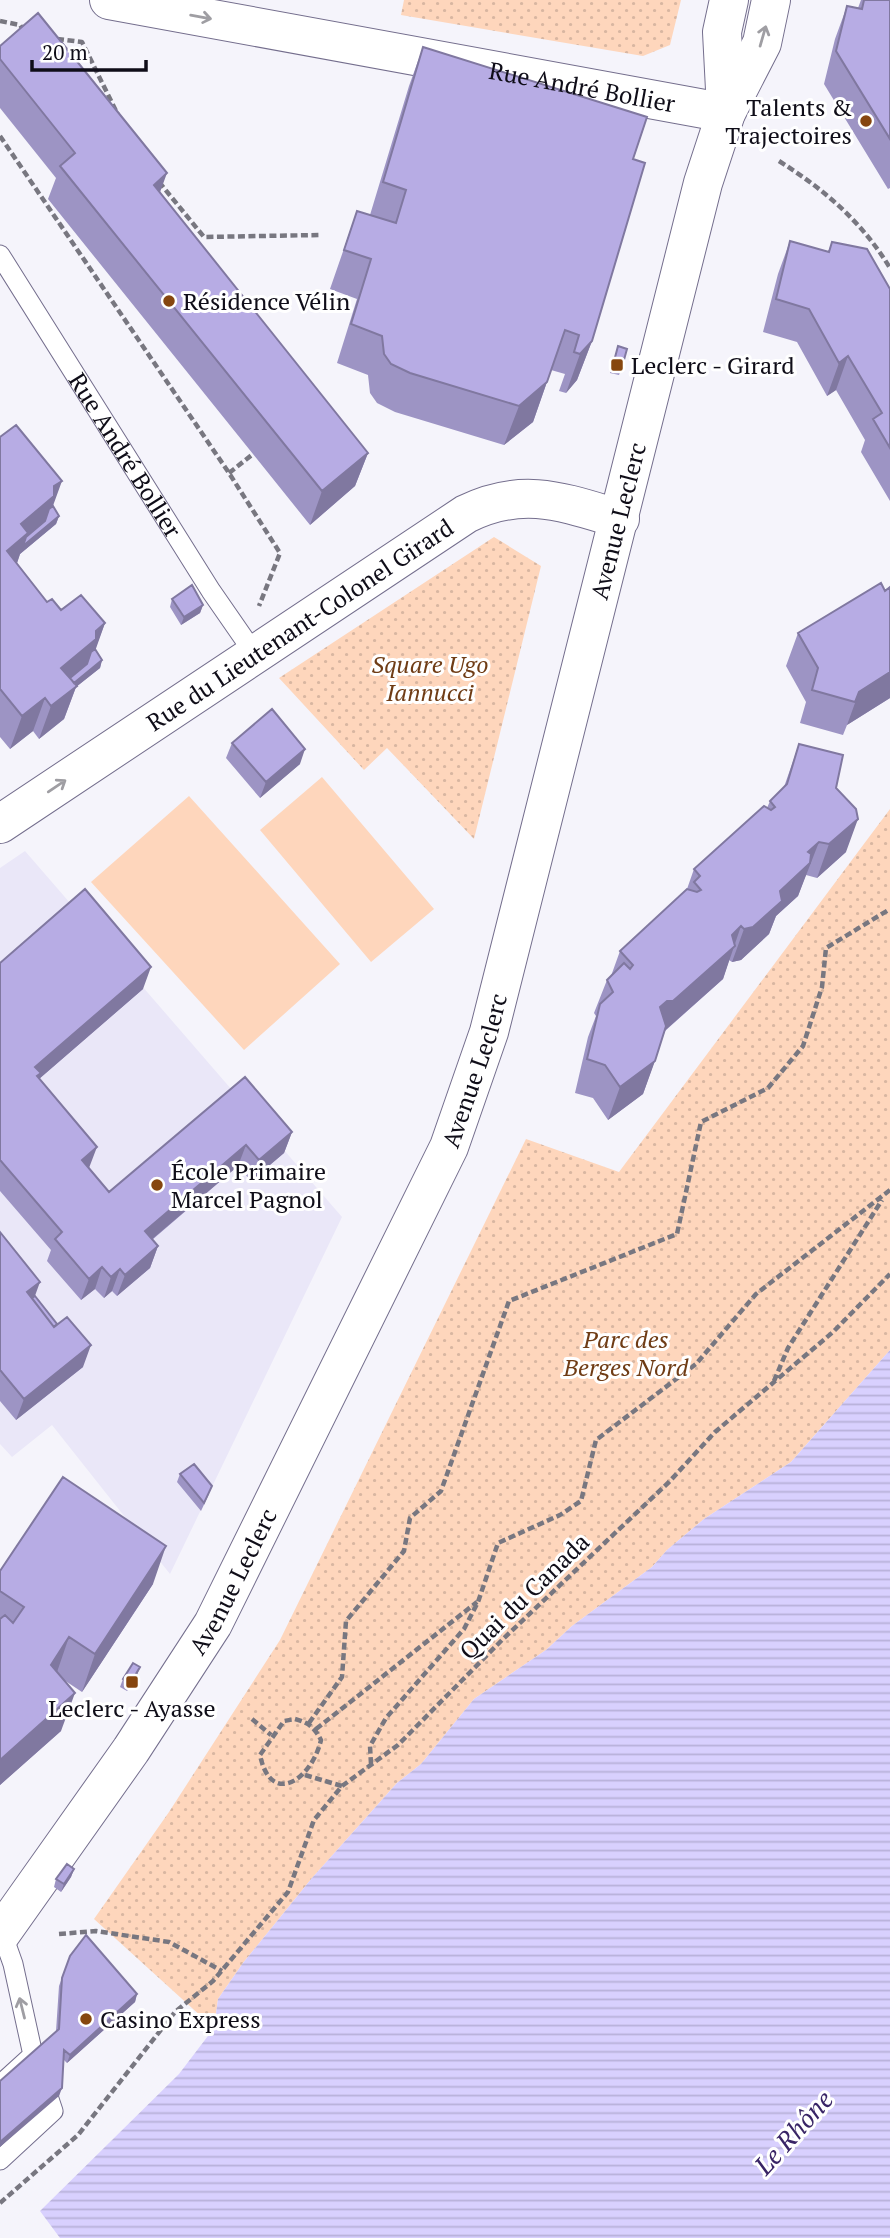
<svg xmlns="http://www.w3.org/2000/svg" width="890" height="2238" font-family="'PT Serif',serif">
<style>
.built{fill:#eae7f8}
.grass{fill:#fed6bc}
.park{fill:url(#park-dots)}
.water{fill:url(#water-rules)}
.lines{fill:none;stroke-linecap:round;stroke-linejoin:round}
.service-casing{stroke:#746e8d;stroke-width:21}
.minor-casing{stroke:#746e8d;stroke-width:40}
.primary-casing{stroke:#746e8d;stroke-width:40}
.path{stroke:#787780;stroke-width:4.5;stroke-dasharray:7 3.5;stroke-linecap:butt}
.service{stroke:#fff;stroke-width:19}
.minor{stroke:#fff;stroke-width:38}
.primary{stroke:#fff;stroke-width:38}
.wall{fill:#9d94c4}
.shaded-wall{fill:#8078a0}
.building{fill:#b7ace4;stroke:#8078a0;stroke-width:2}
.oneway{stroke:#9f9ea3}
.poi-dot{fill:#86460f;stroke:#fff;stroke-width:2.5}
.labels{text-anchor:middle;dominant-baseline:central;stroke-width:6;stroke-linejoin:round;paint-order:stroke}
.street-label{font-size:24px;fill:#0f0d18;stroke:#fff}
.poi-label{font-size:24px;fill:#0f0d18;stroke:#fff;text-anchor:start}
.park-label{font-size:24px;font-style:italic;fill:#6f3c15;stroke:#fff}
.water-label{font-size:26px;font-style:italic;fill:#392566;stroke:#fff}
</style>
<defs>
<pattern id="park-dots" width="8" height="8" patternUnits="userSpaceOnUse" patternTransform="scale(1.75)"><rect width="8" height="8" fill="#fed6bc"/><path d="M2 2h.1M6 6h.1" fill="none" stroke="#d8b6a1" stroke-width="1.8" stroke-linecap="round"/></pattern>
<pattern id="water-rules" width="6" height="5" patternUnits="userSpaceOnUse" patternTransform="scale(1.75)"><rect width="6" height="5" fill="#d8d0fe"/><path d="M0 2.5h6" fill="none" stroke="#b8b1d9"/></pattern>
</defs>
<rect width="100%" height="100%" fill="#f5f4fb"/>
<path class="built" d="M25,851L342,1217L170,1574L52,1425L12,1457L0,1444V868Z"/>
<path class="grass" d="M322,777L434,909L371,962L260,830Z
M189,796L340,964L244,1050L91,882Z"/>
<path class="park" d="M404,0H681L670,45L643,56L401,15Z
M494,537L541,566L474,839L387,748L364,770L279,678Z
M890,809V1350L791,1462L704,1519L667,1550L652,1567L572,1626L546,1650L474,1699L421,1764L397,1783L312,1878L243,1963L218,1999L214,2028L94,1919L169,1812L280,1640L526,1139L619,1172Z"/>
<path class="water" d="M890,1350V2238H60L40,2211L179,2074L214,2028L218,1999L243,1963L312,1878L397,1783L421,1764L474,1699L546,1650L572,1626L652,1567L667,1550L704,1519L791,1462Z"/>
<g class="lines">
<defs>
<g id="service">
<path id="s1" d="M0,255L211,591L254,653"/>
<path d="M0,2085L33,2055L13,1964L2,1933"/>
<path d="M0,2160L53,2111L43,2081"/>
</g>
<g id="minor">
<path id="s2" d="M109,0L726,113"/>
<path id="s3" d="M0,824L466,514C523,486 563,502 620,519"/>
</g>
<g id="primary">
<path d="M726,109L722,32L729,0"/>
<path id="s4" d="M0,1935L131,1750L213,1624L449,1147L489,1032L703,183L726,113L762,43L771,0"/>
</g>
</defs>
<use href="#service" class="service-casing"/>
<use href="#minor" class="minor-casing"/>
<use href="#primary" class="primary-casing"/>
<path class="path" d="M0,21L20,25L24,31
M57,39L82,42L118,115
M0,136L229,473L280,553L259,606
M779,161C825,190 862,222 890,268
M159,182L204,237L319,235
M229,473L253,454
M774,1381L788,1348L882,1200
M252,1719L271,1735
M295,1719C309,1723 314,1727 321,1740C312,1779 271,1808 260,1755L284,1721Z
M309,1723L342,1677L346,1621L404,1551L410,1518L441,1491L509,1301L677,1234L701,1122L768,1088L803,1046L822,987L826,948L890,909
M316,1729L477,1602
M371,1764L370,1746L386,1718L464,1629L478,1602L498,1543L560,1515L581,1501L596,1440L696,1364L756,1294L890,1190
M305,1775L342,1786
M59,1934L96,1931L169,1942L222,1971
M0,2203L78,2135L175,2012L213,1981L288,1892L314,1820L342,1786L398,1745L503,1639L669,1482L715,1432L833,1332L890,1274"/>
<use href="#service" class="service"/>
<use href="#minor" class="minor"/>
<use href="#primary" class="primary"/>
</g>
<path class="wall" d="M861,0H890V188L888,189L824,84L835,39L847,6L858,8Z
M0,46L160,193L368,453L355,486L310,525L48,199L56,178L0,108Z
M423,47L633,159L592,341L577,380L566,393L559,391L565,374L551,370L533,422L504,445L395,412L377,403L370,393L368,375L337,363L357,299L330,289L357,211L370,215L409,86Z
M790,241L828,252L832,242L890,289V501L861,452L865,440L836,390L827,396L797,342L763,332L778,274Z
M618,346L622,367L619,375L610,373Z
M0,437L59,516L56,524L20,554L17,563L47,602L61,610L105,623L95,649L102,660L100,668L76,687L64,719L39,739L33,731L10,749L0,737Z
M890,587V698L847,725L843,735L800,723L806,702L786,666L798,633Z
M172,599L203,605L200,613L181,625L170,607Z
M232,743L300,764L260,798L226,758Z
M799,744L836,788L846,852L817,878L806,875L805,877L798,896L776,916L769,934L741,960L732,962L729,960L723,979L665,1031L643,1094L608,1120L593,1098L575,1093L588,1037L596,1016L594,1013L607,980L611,976L620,951L687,889L694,869L767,808L770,801L784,787Z
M0,963L143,989L39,1079L89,1168L109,1192L245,1077L292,1132L284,1153L251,1181L238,1166L152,1240L158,1246L150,1268L117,1296L112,1291L104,1298L95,1289L81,1300L47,1261L51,1250L0,1191Z
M0,1232L35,1296L83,1367L16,1420L0,1401Z
M180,1474L209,1494L201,1511L177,1482Z
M0,1571L153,1584L82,1692L64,1680L61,1731L0,1785Z
M137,1675L127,1691L120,1687L123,1679Z
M74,1869L71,1877L61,1892L54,1887L56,1879Z
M70,1956L137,1994L135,2002L67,2063L64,2060L59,2096L56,2031L59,1986Z"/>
<path class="shaded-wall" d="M167,173L155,206L154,185Z
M592,341L577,380L566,393L580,354Z
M848,356L836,390L827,396L839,363Z
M547,382L533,422L504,445L519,406Z
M368,453L355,486L310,525L322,491Z
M62,481L50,514L59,516L56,524L20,554L16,566L7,551L21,524L54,486Z
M203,605L200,613L181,625L184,617Z
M105,623L93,657L84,672L54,696L61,668Z
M102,660L100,668L76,687L64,719L39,739L51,706L55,698Z
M890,672V698L847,725L859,692Z
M45,698L33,731L10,749L22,716Z
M305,749L300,764L260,798L266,782Z
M858,819L846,852L817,878L829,844Z
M819,842L798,896L776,916L769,934L741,960L732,962L744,929L780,891L808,852Z
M741,926L723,979L661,1034L660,1007Z
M151,967L143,989L39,1079L33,1095L35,1067Z
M655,1061L643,1094L608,1120L620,1087Z
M292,1132L284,1153L251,1181L259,1160Z
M246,1145L238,1166L137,1252L145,1231Z
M97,1147L89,1168L82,1160Z
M158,1246L150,1268L117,1296L125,1275Z
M102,1267L95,1289L81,1300L89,1279Z
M120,1269L112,1291L104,1298L111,1277Z
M40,1282L32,1304L27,1292Z
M91,1345L83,1367L16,1420L24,1399Z
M166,1546L153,1584L82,1692L95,1654Z
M69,1637L56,1675L51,1665Z
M140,1667L137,1675L127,1691L130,1684Z
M75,1693L61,1731L0,1785V1760Z
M74,1869L71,1877L61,1892L64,1884Z
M137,1994L135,2002L67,2063L70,2055Z
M62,2088L59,2096L0,2147V2142Z"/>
<path class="building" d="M864,0H890V139L836,51L847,6L862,9Z
M38,13L167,173L154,185L368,453L322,491L60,166L75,153L0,59V46Z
M423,47L647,117L633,159L645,163L592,341L580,354L574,352L579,335L565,330L547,382L519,406L410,373L391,364L384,354L382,336L351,324L371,259L344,250L357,211L396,223L406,190L383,182Z
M790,241L829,252L832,242L867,249L890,289V448L873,419L882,413L848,356L839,363L809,309L776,299Z
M618,346L627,349L622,367L613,365Z
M16,425L62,481L54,486V496L21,524L28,533L7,551L47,602L52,599L61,610L81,595L105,623L96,631V639L61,668L77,686L51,706L45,698L22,716L0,689V437Z
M53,506L59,516L23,546L26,537L45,521L49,509Z
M881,583L885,591L890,587V672L859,692L855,702L812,690L818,668L798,633Z
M192,585L203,605L184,617L172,599Z
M95,649L102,660L74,683L70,678L87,664L91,652Z
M272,709L305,749L266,782L232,743Z
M799,744L843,755L836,788L856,809L858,819L829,844L819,842L808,852L811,854L810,863L780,891L782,901L753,927L744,929L741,926L732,935L735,946L673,1001H667L660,1007L666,1026L655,1061L620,1087L605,1065L587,1059L600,1004L613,992L607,980L624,963L630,969L633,965L620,951L687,889L697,892L701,890L694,882L700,876L694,869L764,806L771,810L775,807L770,801L787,784Z
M85,889L151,967L35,1067L41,1073L37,1076L97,1147L82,1160L109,1192L245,1077L292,1132L259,1160L246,1145L145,1231L158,1246L125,1275L120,1269L111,1277L102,1267L89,1279L55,1239L62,1232L0,1160V963Z
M0,1232L40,1282L27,1292L54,1327L67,1317L91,1345L24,1399L0,1370Z
M35,1296L57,1324L54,1327L32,1298Z
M194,1464L212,1486L204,1503L180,1474Z
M63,1477L166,1546L95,1654L69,1637L51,1665L75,1693L0,1760V1619L5,1615L13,1623L24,1607L0,1591V1571Z
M133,1663L140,1667L130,1684L123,1679Z
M67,1864L74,1869L64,1884L56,1879Z
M86,1935L137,1994L70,2055L64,2050L62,2088L0,2142V2081L59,2029L62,1978L70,1956Z"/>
<defs><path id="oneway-shaft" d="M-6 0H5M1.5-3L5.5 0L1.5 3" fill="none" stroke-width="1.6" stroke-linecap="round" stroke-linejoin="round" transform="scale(1.75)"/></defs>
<g class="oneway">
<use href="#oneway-shaft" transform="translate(201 17) rotate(10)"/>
<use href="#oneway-shaft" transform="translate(763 36) rotate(-74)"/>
<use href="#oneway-shaft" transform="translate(57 786) rotate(-34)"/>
<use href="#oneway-shaft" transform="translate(22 2008) rotate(-104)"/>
</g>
<g class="poi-dot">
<circle cx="866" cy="121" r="7"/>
<circle cx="169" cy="301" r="7"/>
<rect x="610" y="358" width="14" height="14" rx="3.5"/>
<circle cx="157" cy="1185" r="7"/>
<rect x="125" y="1675" width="14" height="14" rx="3.5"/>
<circle cx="86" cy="2019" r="7"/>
</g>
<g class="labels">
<g class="street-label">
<text stroke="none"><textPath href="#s2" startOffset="481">Rue André Bollier</textPath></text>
<text stroke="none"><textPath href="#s1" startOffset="236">Rue André Bollier</textPath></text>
<text stroke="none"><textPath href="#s4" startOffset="1558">Avenue Leclerc</textPath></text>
<text stroke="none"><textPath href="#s3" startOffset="360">Rue du Lieutenant-Colonel Girard</textPath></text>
<text stroke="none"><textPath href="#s4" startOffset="990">Avenue Leclerc</textPath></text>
<text stroke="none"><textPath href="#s4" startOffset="424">Avenue Leclerc</textPath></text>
<text transform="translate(524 1596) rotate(-44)">Quai du Canada</text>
</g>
<g class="poi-label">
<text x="852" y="107" text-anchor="end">Talents &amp;<tspan x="852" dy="28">Trajectoires</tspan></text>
<text x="183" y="301">Résidence Vélin</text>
<text x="631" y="365">Leclerc - Girard</text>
<text x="171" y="1171">École Primaire<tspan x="171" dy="28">Marcel Pagnol</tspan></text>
<text x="132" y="1708" text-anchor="middle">Leclerc - Ayasse</text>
<text x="100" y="2019">Casino Express</text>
</g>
<g class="park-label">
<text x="430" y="664">Square Ugo<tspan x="430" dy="28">Iannucci</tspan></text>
<text x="626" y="1339">Parc des<tspan x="626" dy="28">Berges Nord</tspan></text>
</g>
<g class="water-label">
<text transform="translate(793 2132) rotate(-48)">Le Rhône</text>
</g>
</g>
<path d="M32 60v10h114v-10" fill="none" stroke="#0f0d18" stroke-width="3.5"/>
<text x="42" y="60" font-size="21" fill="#0f0d18" stroke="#ffffff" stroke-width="5" paint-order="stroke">20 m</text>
</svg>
